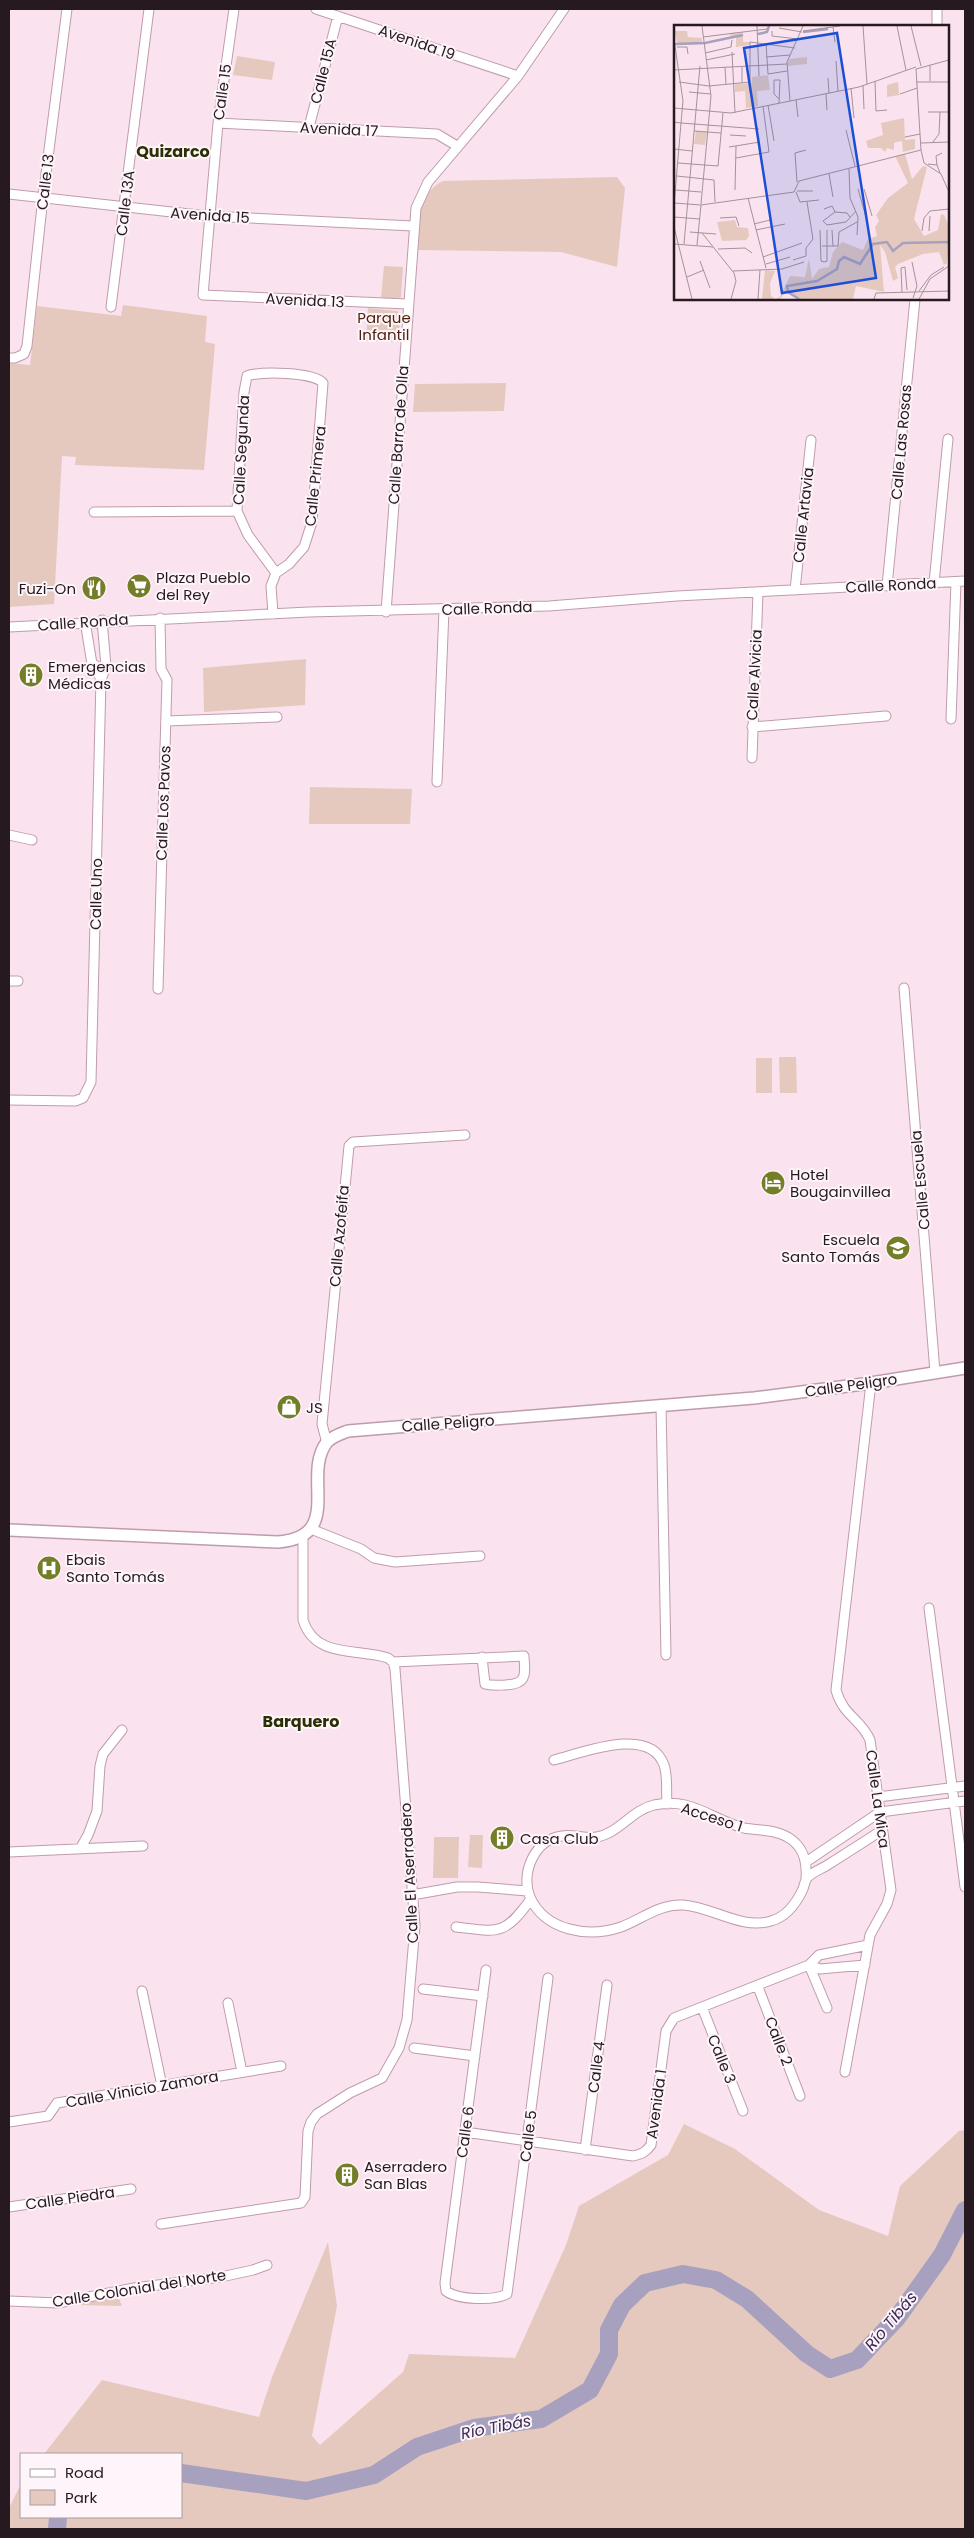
<svg xmlns="http://www.w3.org/2000/svg" width="974" height="2538" font-family="Poppins,sans-serif">
<style>
.green{fill:#e5c9bf}
.lines{fill:none;stroke-linecap:round;stroke-linejoin:round}
.river{stroke:#a8a0bf;stroke-width:18}
.street-casing{stroke:#bf9cac;stroke-width:11}
.secondary-casing{stroke:#bf9cac;stroke-width:14}
.street{stroke:#fff;stroke-width:9}
.secondary{stroke:#fff;stroke-width:11}
.labels{text-anchor:middle;dominant-baseline:central;stroke-width:4;stroke-linejoin:round;paint-order:stroke}
.street-label{font-size:15px;fill:#26191f;stroke:#fdf5f9}
.park-label{font-size:15px;fill:#502111;stroke:#fdf5f9}
.poi-label{font-size:15px;fill:#26191f;stroke:#fdf5f9;text-anchor:start}
.neighbourhood-label{font-size:16px;font-weight:bold;fill:#2c2f06;stroke:#fdf5f9}
.water-label{font-size:16px;font-style:italic;fill:#3b2c58;stroke:#fdf5f9}
.inset-river{fill:none;stroke:#a8a0bf;stroke-width:2.5}
.inset-road{fill:none;stroke:#a5929b;stroke-width:1}
.view{fill:#1d4ed8;fill-opacity:0.15;stroke:#1d4ed8;stroke-width:2.5}
.inset-edge{fill:none;stroke:#26191f;stroke-width:2.5}
</style>
<rect width="100%" height="100%" fill="#fae3ee"/>
<path class="green" d="M237,56L275,62L272,80L233,75Z
M617,177L625,188L617,267L561,252L416,250C418,225 417,193 443,181Z
M384,266L403,267L401,297L395,300L381,297Z
M123,305L207,316L205,342L215,344L204,470L75,465L76,457L62,456L54,604L9,607V363L30,365L37,306L121,316Z
M368,308L398,311L400,318L399,342L366,341Z
M506,383L504,411L413,412L415,384Z
M306,659L305,705L204,712L203,668Z
M310,787L412,789L410,824H309Z
M779,1057H796L797,1093H780Z
M756,1058H772V1093H756Z
M470,1835H483L482,1868L468,1867Z
M434,1837H459L458,1878H433Z
M684,2124L735,2149L819,2210L888,2236L900,2186L959,2131L965,2130V2529H9V2508L21,2484V2517H181V2454H44L102,2380L259,2417L272,2377L328,2242L337,2306L312,2436L320,2445L403,2372L409,2354L515,2358L566,2245L579,2206L668,2155Z
M117,2294L122,2306L75,2305V2301Z"/>
<g class="lines">
<path class="river" d="M181,2473L306,2491L374,2475L417,2447L474,2428L541,2419L590,2390L609,2354V2330L622,2305L645,2283L683,2274L716,2280L747,2299L807,2354L830,2369L857,2360L897,2318L942,2255L965,2210
M57,2529L58,2517"/>
<defs>
<path id="street" d="M234,9L218,123L203,295L407,304
M316,9L518,76
M937,26V9
M218,123L437,134L457,146
M309,127L338,16
M9,194L208,216L413,226
M111,307L149,9
M9,358H15L24,354L27,346L43,197L67,9
M94,512L237,511
M934,583L948,439
M887,586L915,299
M795,590L811,440
M386,612L416,208L428,182L518,76L564,9
M273,614L271,586L276,573L289,564L304,547L312,522L323,383C314,372 260,371 247,376L244,392L237,511L248,535L276,573
M85,621L92,664L95,665L101,680
M9,627L309,612L549,606L677,596L965,581
M951,719L956,582
M166,721L277,717
M752,727L886,716
M752,758L758,592
M437,782L444,610
M9,835L32,840
M9,981H18
M904,988L935,1372
M158,989L167,680L161,669L160,618
M9,1100L75,1101L83,1098L91,1082L101,680L106,666L102,620
M661,1406L666,1655
M327,1443L322,1424L349,1146L353,1142L465,1135
M311,1529L361,1549L374,1558L395,1562L480,1556
M929,1608L965,1887
M393,1662L524,1656C525,1674 528,1684 505,1685C498,1685 492,1686 485,1684L482,1657
M554,1760C582,1753 650,1725 664,1765C668,1776 666,1791 667,1804
M878,1797L965,1786
M80,1849L88,1835L97,1811L100,1766L103,1754L122,1730
M9,1852L143,1846
M806,1862L880,1812L965,1801
M806,1879C807,1864 805,1850 792,1840C778,1829 761,1831 744,1828C723,1823 706,1810 685,1805C676,1803 664,1803 654,1805C632,1810 619,1833 597,1837C585,1839 573,1834 562,1836C535,1839 520,1873 530,1897C545,1931 588,1938 621,1927C642,1919 659,1904 683,1905C713,1907 741,1930 771,1921C786,1917 796,1904 803,1889C804,1886 805,1881 807,1878C811,1873 821,1869 826,1866C845,1854 864,1842 882,1830
M412,1895L457,1887H478L528,1891
M456,1927C499,1932 504,1936 531,1899
M809,1965L820,1969L865,1965
M809,1965L827,2008
M486,1970L445,2283L446,2291C458,2300 494,2301 507,2294L548,1978
M758,1987L800,2096
M423,1989L483,1996
M142,1991L162,2086
M228,2003L242,2072
M702,2007L743,2111
M414,2048L475,2056
M845,2072L870,1935L887,1904L891,1890L870,1740C861,1719 843,1716 836,1690L871,1383
M9,2122L48,2116L57,2103L281,2066
M465,2132L633,2156C642,2154 646,2152 651,2145L666,2031L674,2018L809,1965L819,1955L868,1945
M585,2150L607,1985
M9,2207L131,2189
M161,2224L301,2203L305,2197L308,2131L311,2122L317,2114L350,2093L382,2078L399,2048L407,2020L415,1926L395,1669L393,1662L388,1658C358,1648 315,1659 303,1620V1537
M9,2301L58,2303L134,2288L221,2277L253,2270L267,2265"/>
<path id="secondary" d="M9,1530L278,1542C345,1537 301,1475 327,1442C333,1436 340,1434 348,1431L754,1398L871,1383L965,1368"/>
</defs>
<use href="#street" class="street-casing"/>
<use href="#secondary" class="secondary-casing"/>
<use href="#street" class="street"/>
<use href="#secondary" class="secondary"/>
</g>
<defs>
<symbol id="supermarket-disc" viewBox="-11 -11 22 22"><circle r="9.5" fill="#747d27" stroke="#fdf5f9"/><path d="M-6-5.5h2.5l.6 2H6L4.5 2H-2.5L-4.4-4H-6ZM-1.5 3.2a1.3 1.3 0 1 0 .1 0ZM3 3.2a1.3 1.3 0 1 0 .1 0Z" fill="#fff"/></symbol>
<symbol id="restaurant-disc" viewBox="-11 -11 22 22"><circle r="9.5" fill="#747d27" stroke="#fdf5f9"/><path d="M-5-6h1v4h1v-4h1v4h1v-4h1v5L-1.5 .5V6h-2V.5L-5-1ZM5-6V6H3V1.5H1.5Q1.5-4 5-6Z" fill="#fff"/></symbol>
<symbol id="building-disc" viewBox="-11 -11 22 22"><circle r="9.5" fill="#747d27" stroke="#fdf5f9"/><path d="M-4-6H4V6H1V3H-1V6H-4ZM-2.5-4.3h1.7v1.8h-1.7ZM.8-4.3h1.7v1.8H.8ZM-2.5-1h1.7V.8h-1.7ZM.8-1h1.7V.8H.8Z" fill="#fff"/></symbol>
<symbol id="hotel-disc" viewBox="-11 -11 22 22"><circle r="9.5" fill="#747d27" stroke="#fdf5f9"/><path d="M-6-4.5h1.5V1H6V5H4.5V3h-9V5H-6ZM-4 0a1.8 1.8 0 1 1 3.6 0ZM.5 0V-2.5h3Q6-2.5 6 0Z" fill="#fff"/></symbol>
<symbol id="school-disc" viewBox="-11 -11 22 22"><circle r="9.5" fill="#747d27" stroke="#fdf5f9"/><path d="M0-5L7-2L0 1L-7-2ZM-4 1L0 2.5L4 1V4Q0 6-4 4Z" fill="#fff"/></symbol>
<symbol id="shop-disc" viewBox="-11 -11 22 22"><circle r="9.5" fill="#747d27" stroke="#fdf5f9"/><path d="M-5-2.5h2.3a2.7 3.5 0 0 1 5.4 0H5L5.5 6h-11ZM-1.5-2.5h3a1.5 2.3 0 0 0-3 0Z" fill="#fff"/></symbol>
<symbol id="hospital-disc" viewBox="-11 -11 22 22"><circle r="9.5" fill="#747d27" stroke="#fdf5f9"/><path d="M-5-5h3v3.5h4V-5h3V5h-3V1.5h-4V5h-3Z" fill="#fff"/></symbol>
</defs>
<g fill-rule="evenodd">
<use href="#supermarket-disc" x="125" y="572" width="28" height="28"/>
<use href="#restaurant-disc" x="80" y="574" width="28" height="28"/>
<use href="#building-disc" x="17" y="661" width="28" height="28"/>
<use href="#hotel-disc" x="759" y="1169" width="28" height="28"/>
<use href="#school-disc" x="884" y="1234" width="28" height="28"/>
<use href="#shop-disc" x="275" y="1393" width="28" height="28"/>
<use href="#hospital-disc" x="35" y="1554" width="28" height="28"/>
<use href="#building-disc" x="488" y="1824" width="28" height="28"/>
<use href="#building-disc" x="333" y="2161" width="28" height="28"/>
</g>
<g class="labels">
<g class="street-label">
<text transform="translate(417 42) rotate(19)">Avenida 19</text>
<text transform="translate(323 71) rotate(-76)">Calle 15A</text>
<text transform="translate(222 92) rotate(-82)">Calle 15</text>
<text transform="translate(339 129) rotate(3)">Avenida 17</text>
<text transform="translate(45 182) rotate(-83)">Calle 13</text>
<text transform="translate(125 203) rotate(-83)">Calle 13A</text>
<text transform="translate(210 215) rotate(4)">Avenida 15</text>
<text transform="translate(305 300) rotate(3)">Avenida 13</text>
<text transform="translate(398 435) rotate(-86)">Calle Barro de Olla</text>
<text transform="translate(901 442) rotate(-85)">Calle Las Rosas</text>
<text transform="translate(241 450) rotate(-87)">Calle Segunda</text>
<text transform="translate(315 476) rotate(-84)">Calle Primera</text>
<text transform="translate(803 515) rotate(-84)">Calle Artavia</text>
<text transform="translate(891 585) rotate(-3)">Calle Ronda</text>
<text transform="translate(487 608) rotate(-2)">Calle Ronda</text>
<text transform="translate(83 622) rotate(-4)">Calle Ronda</text>
<text transform="translate(754 675) rotate(-87)">Calle Alvicia</text>
<text transform="translate(163 803) rotate(-88)">Calle Los Pavos</text>
<text transform="translate(96 894) rotate(-89)">Calle Uno</text>
<text transform="translate(920 1180) rotate(-95)">Calle Escuela</text>
<text transform="translate(339 1236) rotate(-85)">Calle Azofeifa</text>
<text transform="translate(851 1385) rotate(-8)">Calle Peligro</text>
<text transform="translate(448 1423) rotate(-4)">Calle Peligro</text>
<text transform="translate(878 1799) rotate(82)">Calle La Mica</text>
<text transform="translate(712 1817) rotate(18)">Acceso 1</text>
<text transform="translate(409 1873) rotate(-93)">Calle El Aserradero</text>
<text transform="translate(779 2041) rotate(69)">Calle 2</text>
<text transform="translate(722 2059) rotate(68)">Calle 3</text>
<text transform="translate(596 2067) rotate(-83)">Calle 4</text>
<text transform="translate(142 2089) rotate(-10)">Calle Vinicio Zamora</text>
<text transform="translate(656 2104) rotate(-82)">Avenida 1</text>
<text transform="translate(465 2132) rotate(-82)">Calle 6</text>
<text transform="translate(528 2136) rotate(-83)">Calle 5</text>
<text transform="translate(70 2198) rotate(-8)">Calle Piedra</text>
<text transform="translate(139 2288) rotate(-9)">Calle Colonial del Norte</text>
</g>
<g class="park-label">
<text x="384" y="317">Parque<tspan x="384" dy="17">Infantil</tspan></text>
</g>
<g class="poi-label">
<text x="156" y="577">Plaza Pueblo<tspan x="156" dy="17">del Rey</tspan></text>
<text x="76" y="588" text-anchor="end">Fuzi-On</text>
<text x="48" y="666">Emergencias<tspan x="48" dy="17">Médicas</tspan></text>
<text x="790" y="1174">Hotel<tspan x="790" dy="17">Bougainvillea</tspan></text>
<text x="880" y="1239" text-anchor="end">Escuela<tspan x="880" dy="17">Santo Tomás</tspan></text>
<text x="306" y="1407">JS</text>
<text x="66" y="1559">Ebais<tspan x="66" dy="17">Santo Tomás</tspan></text>
<text x="520" y="1838">Casa Club</text>
<text x="364" y="2166">Aserradero<tspan x="364" dy="17">San Blas</tspan></text>
</g>
<g class="neighbourhood-label">
<text x="173" y="151">Quizarco</text>
<text x="301" y="1721">Barquero</text>
</g>
<g class="water-label">
<text transform="translate(891 2321) rotate(-50)">Río Tibás</text>
<text transform="translate(496 2427) rotate(-11)">Río Tibás</text>
</g>
</g>
<g transform="translate(674 25)">
<rect width="275" height="275" fill="#fae3ee"/>
<path d="M0,6H13L14,12L28,13V19L4,20ZM69,7V17H76V20L62,22V12L57,13L56,8ZM133,32V39L113,41L115,34ZM94,50L96,65L83,66L84,81L72,83L71,66L61,67V59L78,58V52ZM224,57L225,70L213,72V60ZM230,93L231,115L241,114V124L229,127L228,116L220,118V125L213,123L211,127L207,123H194L192,116L209,110L207,98ZM22,106L33,107L31,120L20,119ZM231,129L238,154L249,141L253,142L240,194L250,211L264,205L267,189L270,190L275,201L273,238L270,240L265,227L249,229L224,239L221,242L224,253L219,256L211,227L206,220L210,267L182,261L179,274H123L112,266L106,274H101L106,272L116,251L131,252L135,234L138,254L145,244L155,242L159,227L168,217L189,225L194,214L203,211L201,202L205,196L202,190L214,173L234,158L221,131ZM61,195L63,202L74,203L75,211L72,215L48,216L43,197ZM91,245L101,246L96,258L97,271L101,274H88Z" fill="#e5c9bf"/>
<path class="inset-river" d="M129,7L154,4M84,9L93,7L95,1M1,19L31,18L69,10M125,274L114,267L113,261L143,256L163,244L165,236L170,232L186,239L199,219L213,217L219,226L229,218L275,217"/>
<path class="inset-road" d="M83,1L85,51M189,1L193,59M223,1L232,45M237,1L247,41M159,2L161,17M105,3L128,7M98,6V11L124,14M129,6L166,1M29,12L93,4M0,14L9,76L7,98L85,104M92,18L94,49L113,46M3,22H13L14,29M58,27L61,88M31,28L57,22L58,15M92,32L116,30M32,35L61,29M162,36L164,66M256,40V56M51,42L52,59M68,42V58M0,45L113,39M154,53L155,68M201,56L202,86L213,85M5,57L35,61L76,57V17L121,23M242,57H275M189,60L190,84M177,63L180,93M15,67L37,69M152,69L153,85M226,69L243,63M105,74L100,69V55H106L105,78M122,75L124,92M116,76L113,37L129,1M94,80L100,116M0,83L57,88L185,62L242,42M254,87H275M0,97L7,98L0,180M172,105L181,141M20,106L47,108M56,110L72,111M231,112L246,109M259,117L265,109L266,87M247,118L275,117M55,122L86,117M0,124L18,126M247,125L250,138L267,149L275,167M62,133L95,127L89,81M4,138L44,141M254,139L263,140L266,148M263,140L262,131L268,128M44,141L49,88M175,144L176,173L184,192L183,210M155,149L159,172M3,151L40,155L41,177M123,157L121,128L132,125M184,164L192,192M190,164L198,191M2,165L27,167M61,165L62,121M123,166H139M122,167L126,177L145,175M74,173L92,243M0,178L27,180L120,167L125,156L247,125L242,44L275,35M27,179L37,71L28,1M150,184L158,181L161,187M0,192L26,194M176,192L173,188L161,187L149,196L153,200L172,197L182,186M46,193L62,192L65,201M80,199L96,195M0,202L18,274M82,205L111,199M146,205L147,236L150,237L153,236V205M158,205L159,221M248,206L250,193L256,186L275,184M255,206L256,191M16,207L42,209M28,208L60,248L62,256L57,274M0,219L39,222M10,219L26,41M23,220L27,180M148,221H164L165,207L183,197M44,224L71,223L78,228M89,232L128,218M119,235L132,231V223L139,214L133,177M26,236L36,263M238,237L243,261L239,273M92,239L116,232M59,246L108,244L130,237M13,252L30,245M245,266L257,250L270,242M228,267L227,243L231,242L233,265M84,274L86,245M200,274L202,268L275,266M245,274L256,254L275,241"/>
<path class="view" d="M163,8L202,253L108,268L70,23Z"/>
<rect width="275" height="275" class="inset-edge"/>
</g>
<rect width="974" height="2538" fill="none" stroke="#26191f" stroke-width="20"/>
<rect x="20" y="2453" width="162" height="65" fill="#fdf5f9" stroke="#a79da2"/>
<rect x="30" y="2469" width="25" height="8" fill="#ffffff" stroke="#a79da2"/>
<text x="65" y="2478" font-size="15" fill="#26191f">Road</text>
<rect x="30" y="2490" width="25" height="15" fill="#e5c9bf" stroke="#a79da2"/>
<text x="65" y="2503" font-size="15" fill="#26191f">Park</text>
</svg>
